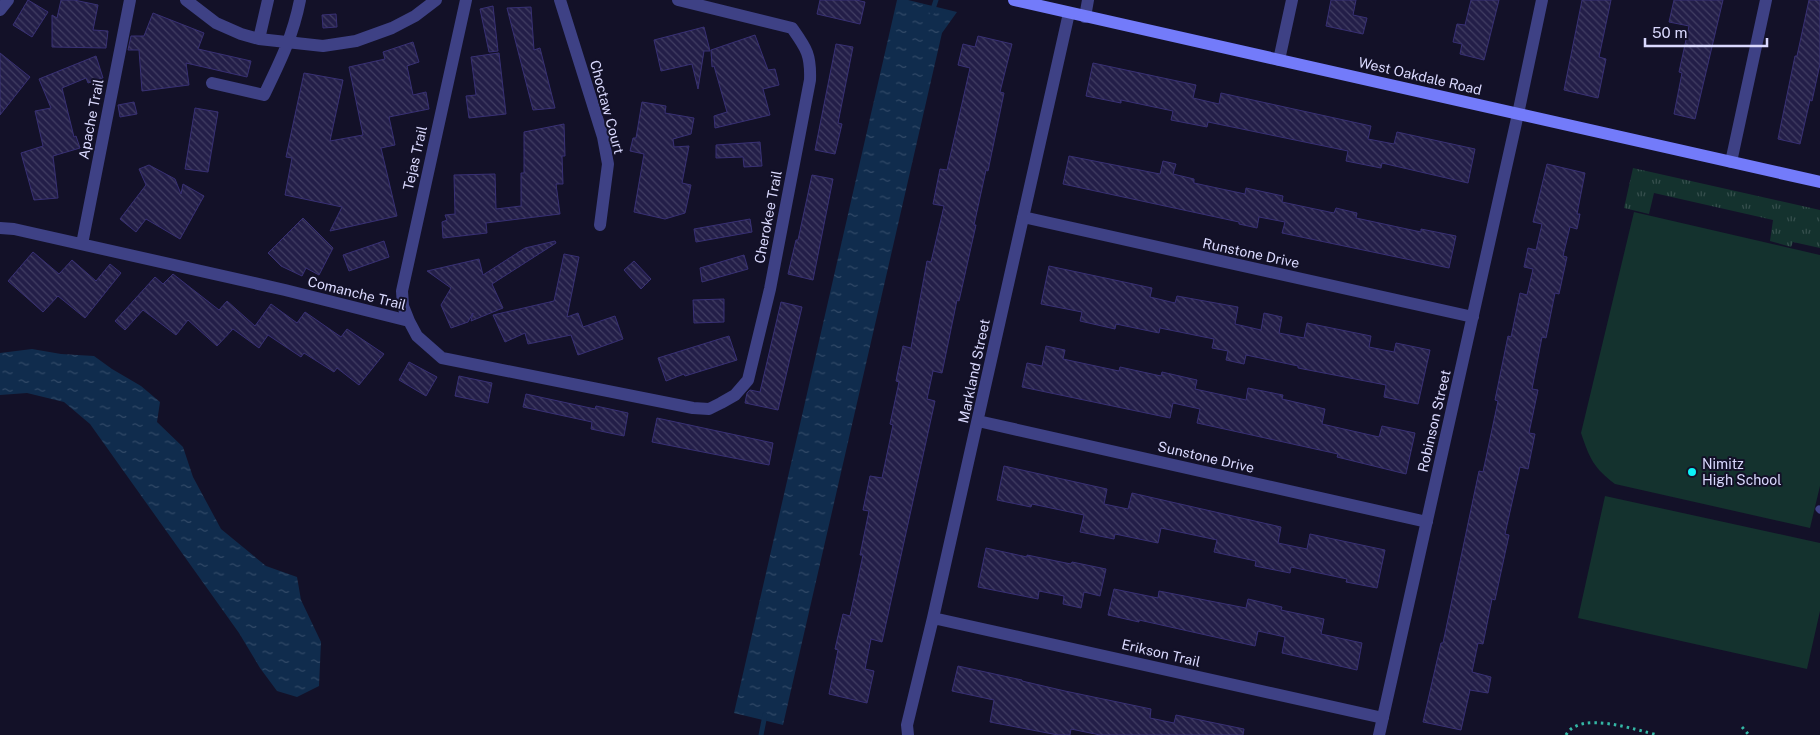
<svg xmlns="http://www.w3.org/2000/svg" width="1820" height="735" font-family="'Public Sans',sans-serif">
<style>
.grass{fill:url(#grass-tufts)}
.pitch{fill:#14322e}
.water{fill:url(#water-ripples)}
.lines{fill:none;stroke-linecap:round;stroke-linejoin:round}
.stream{stroke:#102c4d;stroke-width:5}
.building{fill:url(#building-back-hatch);stroke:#383074}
.path{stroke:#34b7a5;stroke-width:3;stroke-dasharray:2.5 4;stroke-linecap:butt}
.lane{stroke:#3e4185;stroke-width:7}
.street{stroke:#3e4185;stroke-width:12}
.secondary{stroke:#737bfa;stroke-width:12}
.poi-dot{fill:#0cf2f7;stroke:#131128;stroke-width:2}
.labels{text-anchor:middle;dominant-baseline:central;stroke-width:4;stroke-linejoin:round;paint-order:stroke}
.street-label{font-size:14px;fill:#dad9fe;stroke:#131128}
.poi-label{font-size:14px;fill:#dad9fe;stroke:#131128;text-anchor:start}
</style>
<defs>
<pattern id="grass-tufts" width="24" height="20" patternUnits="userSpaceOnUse" patternTransform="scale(1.25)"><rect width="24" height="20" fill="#14322e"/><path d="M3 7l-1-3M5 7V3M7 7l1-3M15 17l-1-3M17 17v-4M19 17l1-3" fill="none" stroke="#364f4d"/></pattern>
<pattern id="water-ripples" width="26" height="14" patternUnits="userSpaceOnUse" patternTransform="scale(1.25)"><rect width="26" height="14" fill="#102c4d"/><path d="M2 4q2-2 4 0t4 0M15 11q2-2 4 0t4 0" fill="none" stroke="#324a68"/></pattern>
<pattern id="building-back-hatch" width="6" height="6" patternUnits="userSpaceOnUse" patternTransform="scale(1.25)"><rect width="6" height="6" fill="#231e48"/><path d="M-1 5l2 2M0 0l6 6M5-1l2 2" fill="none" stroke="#423e63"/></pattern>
</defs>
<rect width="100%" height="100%" fill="#131128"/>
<path class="grass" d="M1633,168L1820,210V248L1793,242L1791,247L1770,241L1773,220L1654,193L1649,214L1624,208Z"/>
<path class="pitch" d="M1634,212L1820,255V486L1810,528L1615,484C1593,467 1590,459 1581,433Z
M1605,496L1820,543V611L1807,669L1578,618Z"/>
<path class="water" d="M897,0H908L957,12L942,33L783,725L734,713Z
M32,349L61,354L94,356L112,369L141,386L160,402L157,422L183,447L193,477L221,529L266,566L297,577L301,600L321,642L319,686L297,697L277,691L260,668L239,633L90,424L64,402L27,393L0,395V353Z"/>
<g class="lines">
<path class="stream" d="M932,12L936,0
M761,735L765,715"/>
</g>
<path class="building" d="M28,0L48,12L32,37L13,25Z
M61,0H74L98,5L93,30L108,31L106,48L52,47V15L57,18Z
M820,0H856L865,2L860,24L817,14Z
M1331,0H1356L1353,15L1367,18L1363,34L1326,26Z
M1471,0H1499L1484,60L1460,54L1462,44L1453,42L1457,24L1465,25Z
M1582,0H1611L1599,57L1606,59L1598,98L1564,90Z
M1674,0H1723L1695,119L1674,114L1682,73L1679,72L1689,26L1669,22Z
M1809,0H1820V64L1812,101L1810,100L1800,144L1778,139L1795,56H1797Z
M493,6L498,51L489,52L480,9Z
M531,7L534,50L540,48L555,108L533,110L507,8Z
M153,13L204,33L198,49L251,61L247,77L186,63L189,85L142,91L139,50H128L131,36H144Z
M336,14L337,27L323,28L322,15Z
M704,27L710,51H704L698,89L692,64L661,71L654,40Z
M755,35L768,70L775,69L779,85L763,89L770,115L715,128L714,116L727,112L714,66L712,67L711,50Z
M978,36L1012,44L1000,92L1004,93L988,171L986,170L974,225H976L959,301L957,300L942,373L933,371L927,399L935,401L882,642L871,639L865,669L874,671L867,703L829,694L838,650L835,649L843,614L850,616L863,555H860L869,511L863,510L870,476L882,478L893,425L890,424L899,382L896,381L903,346L911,348L927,261L931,262L944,206L933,204L940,169L947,170L970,68L958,65L963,44L975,47Z
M413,42L419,62L407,66L413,95L426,92L429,109L389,117L395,145L381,148L397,216L330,231L342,207L285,195L292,158L286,157L304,73L343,80L330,141L363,135L349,67L385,59L383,52Z
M836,44L853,47L838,123L842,124L835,154L815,150Z
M0,53L30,77L0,115Z
M499,53L506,114L469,118L466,96L476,95L471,57Z
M96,56L103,78L88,83L86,78L62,88L74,137L76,136L80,148L53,156L58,198L34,200L21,153L43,146L35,111L51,108L39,79Z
M1093,63L1196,85L1193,98L1219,104L1221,93L1371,126L1368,139L1394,144L1397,132L1475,149L1468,183L1382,163L1381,168L1346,161L1348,151L1208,122L1207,127L1171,120L1173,111L1121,100V103L1086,96Z
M134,102L137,114L120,117L118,105Z
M642,102L666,106L665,113L694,118L691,134L673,139L674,147L689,146L682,183L691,185L685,213L665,219L634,212L644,154L630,151L633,138H636Z
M195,108L218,112L208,172L185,169Z
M564,124L565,156H562L563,184H556L560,214L486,223L487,233L443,238L442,222L447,220L445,215L455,214L454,175L495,174L496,209L521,206V173H524V132Z
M760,142L762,166L744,167L743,157L716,158V145Z
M1069,156L1160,174L1163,161L1176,164L1173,174L1194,179V183L1245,194L1246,188L1283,196L1282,202L1334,213L1336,208L1357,213L1356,218L1421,232V229L1456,236L1449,268L1282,233L1285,222L1259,217L1257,228L1239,224V222L1063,184Z
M1547,164L1585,173L1577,214H1580L1577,229L1570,227L1563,256L1567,257L1559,294L1555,293L1546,338L1542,337L1532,389L1538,390L1529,433L1535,434L1528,469L1520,467L1505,534L1509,535L1495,600L1492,599L1483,644L1478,643L1472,672L1491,677L1488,693L1470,690L1461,730L1423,722L1441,643H1443L1479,471L1483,472L1498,401L1495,400L1508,336L1511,337L1520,293L1527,295L1533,269L1524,267L1528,248L1536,250L1542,224L1533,222Z
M149,165L175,179L181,194L183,184L204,196L180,239L146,219L136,232L120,219L146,185L139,169Z
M812,175L833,179L813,280L788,274L796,240H798Z
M303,218L333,248L319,275L306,268L302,276L281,266L268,253Z
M750,219L752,232L696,242L694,229Z
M384,241L389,257L349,271L343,255Z
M555,241L556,243L492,284L503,308L471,321L473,313L468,322L451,328L441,305L451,288L427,271L479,259L483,275L525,248Z
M33,252L59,274L72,260L96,281L110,264L121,273L85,318L58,296L43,312L8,281Z
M564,254L579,257L567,317L578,313L583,327L615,316L623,339L578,355L571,335L528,344L525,333L505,342L493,315L554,301Z
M744,255L748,269L702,282L700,268Z
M634,261L651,279L641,289L624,270Z
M1049,266L1152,288L1150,297L1175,303L1177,296L1238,307L1235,324L1261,330L1264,313L1282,317L1279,333L1304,338L1307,323L1371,336L1369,347L1394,352L1396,343L1430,350L1418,404L1384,397L1386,385L1298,368V366L1246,355L1244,364L1226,360L1228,351L1212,348L1214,339L1160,328L1159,333L1116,324L1115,329L1080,321L1082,312L1041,304Z
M173,274L219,310L227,301L255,326L271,304L297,323L305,312L341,337L347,329L384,354L359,385L337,368L334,372L304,353L301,357L268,335L259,348L233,329L217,346L188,320L176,335L143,310L125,330L115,321L155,277L163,284Z
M724,299V322L694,323L693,300Z
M781,302L802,307L778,410L745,403L747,393L750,390L760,392Z
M729,336L737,360L685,376L684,374L666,381L658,358Z
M1046,346L1065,350L1063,359L1119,371L1120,367L1161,376L1162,372L1197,380L1195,389L1246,400L1248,388L1283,395L1282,399L1325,409L1322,424L1379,437L1382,426L1415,433L1406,474L1337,457L1338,454L1197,423L1200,409L1173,403L1170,418L1022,387L1027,363L1042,366Z
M409,362L437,377L426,396L399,380Z
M459,376L492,383L488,403L455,396Z
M526,394L595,409L596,406L628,413L624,436L591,429L592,422L523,407Z
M657,418L773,443L769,465L652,442Z
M1004,466L1107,489L1104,504L1128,509L1132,493L1281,527L1278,543L1307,549L1310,534L1385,550L1377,588L1346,582L1347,579L1291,567L1290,573L1255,566L1256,561L1214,552L1217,540L1161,528L1158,543L1115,534L1114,539L1080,532L1084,515L1032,504L1031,507L997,500Z
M986,548L1027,557V555L1071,564L1072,562L1106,569L1100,596L1084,592L1081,608L1063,604L1064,596L1039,591L1038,599L978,587Z
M1114,589L1158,598L1159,591L1246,608L1248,599L1282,607L1281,610L1324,619L1321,634L1362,643L1357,670L1282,653L1285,637L1258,631L1255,646L1139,620V622L1108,615Z
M958,666L1022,680V681L1065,691L1151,709L1150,718L1174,723L1176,715L1244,729L1243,735H1100L1071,729L1070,735H1058L990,722L994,700L952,691Z"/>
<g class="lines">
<path class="path" d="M1742,727L1749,735
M1566,735C1580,710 1635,730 1658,735"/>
<path class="lane" d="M1819,509L1820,510"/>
<path class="street" d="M186,0L216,23L241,34L259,39L323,46L356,41L392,28L415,16L436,0
M560,0L603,137L608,164L600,225
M0,10L8,0
M1085,17L1088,0
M259,39L268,0
M1279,60L1292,0
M212,83L264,95C280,62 293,36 300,0
M1731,162L1766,0
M1023,217L1473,317
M0,228L14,229L285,290L409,321L417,336L442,358L693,408L709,409L721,403L735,395L748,380L770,289L810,80C811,54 806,48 792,28L678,0
M82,244L130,0
M409,321L403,306L402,291L466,0
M978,421L1427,522
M933,618L1383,718
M908,735L907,725L933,618L1069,13
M1379,735L1518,114L1542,0"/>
<path class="secondary" d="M1014,0L1820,182"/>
</g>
<circle class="poi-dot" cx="1692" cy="472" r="5"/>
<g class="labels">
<g class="street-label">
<text transform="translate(1420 76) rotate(13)">West Oakdale Road</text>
<text transform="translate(607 107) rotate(75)">Choctaw Court</text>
<text transform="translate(91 119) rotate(-79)">Apache Trail</text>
<text transform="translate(415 158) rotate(-77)">Tejas Trail</text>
<text transform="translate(768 217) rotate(-79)">Cherokee Trail</text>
<text transform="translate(1251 253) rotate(12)">Runstone Drive</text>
<text transform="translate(357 293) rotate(14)">Comanche Trail</text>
<text transform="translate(974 371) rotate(-78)">Markland Street</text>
<text transform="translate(1434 421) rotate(-77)">Robinson Street</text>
<text transform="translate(1206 457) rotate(13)">Sunstone Drive</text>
<text transform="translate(1161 653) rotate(13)">Erikson Trail</text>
</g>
<g class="poi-label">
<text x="1702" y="464">Nimitz<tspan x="1702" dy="16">High School</tspan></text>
</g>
</g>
<path d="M1645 38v8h122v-8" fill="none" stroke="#dad9fe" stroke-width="2.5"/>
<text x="1652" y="38" font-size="15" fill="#dad9fe" stroke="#131128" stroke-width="4" paint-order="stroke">50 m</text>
</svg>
